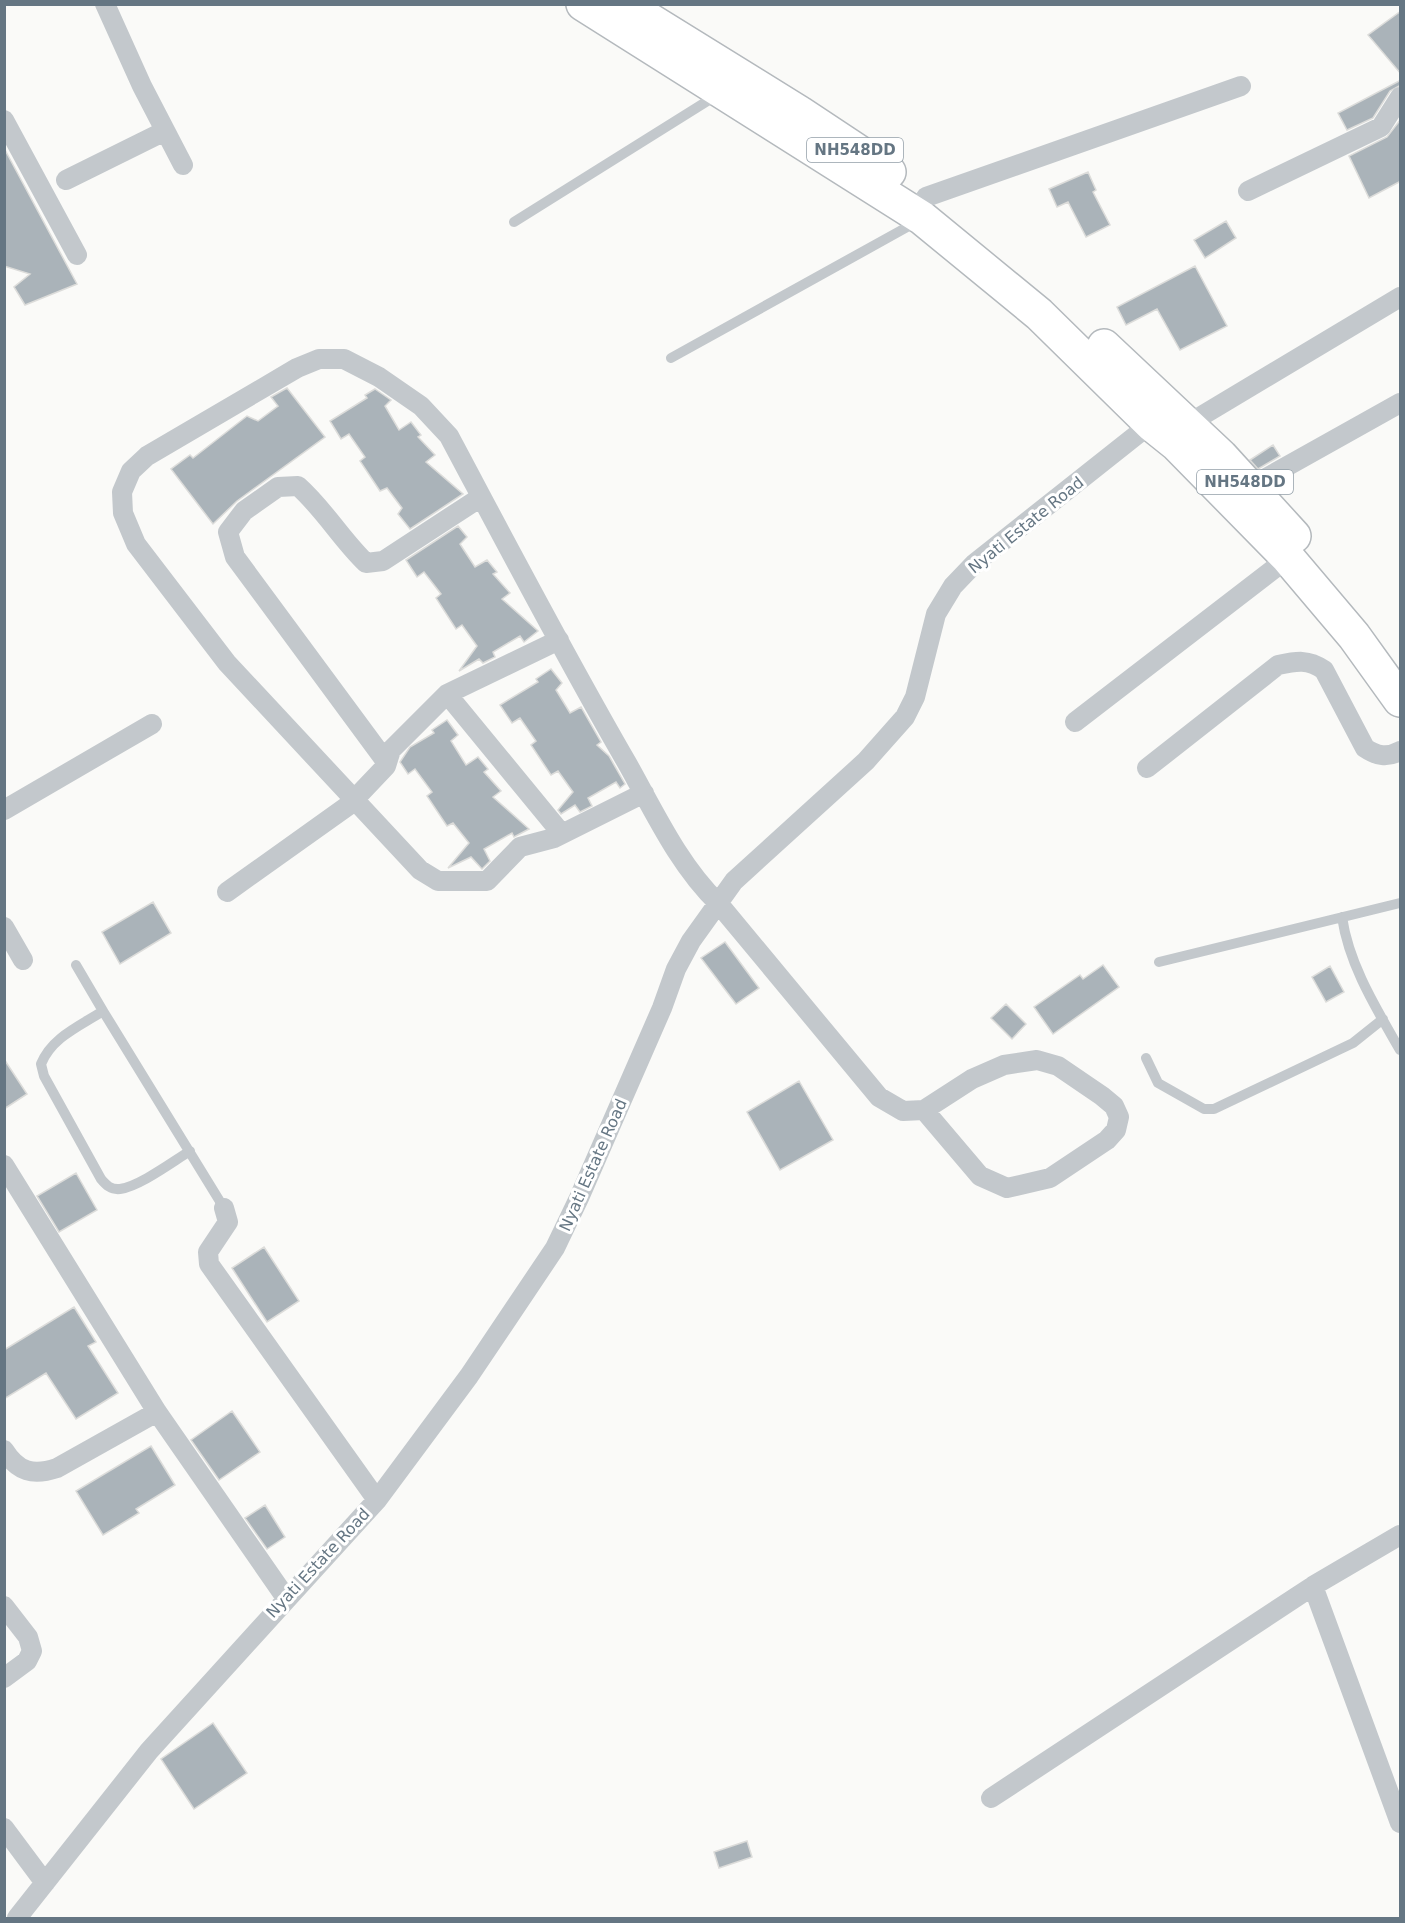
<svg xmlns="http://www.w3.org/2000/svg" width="1405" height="1923" font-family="'DejaVu Sans',sans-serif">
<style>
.building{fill:#aab3b9;stroke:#dcdcda;stroke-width:1.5}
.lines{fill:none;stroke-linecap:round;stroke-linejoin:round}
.trunk-casing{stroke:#b4b9bd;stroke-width:36}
.service{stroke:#c3c8cc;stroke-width:10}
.minor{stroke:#c3c8cc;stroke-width:20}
.trunk{stroke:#fff;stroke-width:33}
.labels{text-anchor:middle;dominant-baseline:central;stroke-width:6;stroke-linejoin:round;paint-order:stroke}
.shield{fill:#fff;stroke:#939fa8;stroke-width:1.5}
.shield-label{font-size:15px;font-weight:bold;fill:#657683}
.street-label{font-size:16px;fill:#657683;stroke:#fff}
</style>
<rect width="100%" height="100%" fill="#fafaf8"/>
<path class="building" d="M1401,11V74L1368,35Z
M1401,80V85L1390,91L1373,118L1347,130L1338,113Z
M1401,119V181L1369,198L1349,156L1387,137Z
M4,148L77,284L25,305L14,287L30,274L4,266Z
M1088,172L1096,190L1093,192L1110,225L1086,237L1068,202L1057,207L1049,189Z
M1226,221L1236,238L1205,258L1194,240Z
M1195,266L1227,326L1180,350L1157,309L1126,325L1117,307Z
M287,388L325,437L237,501L213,524L171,469L190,455L193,458L247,416L258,421L278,406L271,397Z
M375,389L391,400L385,406L399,430L411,422L421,435L418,437L435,455L426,462L463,494L410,529L398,514L402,508L387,488L380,491L360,461L365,457L349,434L341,439L330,421L367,398L365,395Z
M1273,445L1280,456L1258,469L1250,460Z
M458,526L467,537L460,544L475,567L487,560L497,572L493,574L510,593L502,599L538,631L524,642L520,636L493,652L495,657L483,663L479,659L459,671L477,646L462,625L456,629L436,598L441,594L424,572L417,577L406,560Z
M551,669L562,683L556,690L570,713L581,707L601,742L597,745L609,756L625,784L620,788L616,782L588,798L592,806L580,812L575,805L561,814L558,810L573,792L558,771L551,775L531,745L536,741L520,718L512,723L500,705L538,682L536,679Z
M447,720L458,735L451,741L466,765L478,757L488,769L484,772L501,791L493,797L529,829L514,837L512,833L484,849L490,861L482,869L471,857L448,868L469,843L453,823L447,826L427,796L432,792L415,769L408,774L400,762L410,747L434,733L432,730Z
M153,902L171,933L120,964L102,932Z
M725,942L759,988L736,1004L701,958Z
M1103,965L1119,987L1053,1034L1034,1007L1080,975L1083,979Z
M1330,966L1344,992L1326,1002L1312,977Z
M1006,1004L1026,1024L1012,1039L991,1018Z
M4,1059L27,1094L4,1109Z
M799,1081L833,1140L780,1170L747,1112Z
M76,1173L97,1210L59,1232L37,1196Z
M264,1247L299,1301L267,1322L232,1268Z
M74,1307L96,1342L88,1346L118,1393L76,1419L46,1373L4,1399V1350Z
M232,1411L260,1452L219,1480L191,1440Z
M151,1446L175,1485L136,1509L139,1513L103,1535L76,1491Z
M265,1505L285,1537L267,1549L245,1518Z
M213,1723L247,1773L194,1809L161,1759Z
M747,1841L752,1857L719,1868L714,1852Z"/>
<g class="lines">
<defs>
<path id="trunk" d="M583,4L922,218L1039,314L1151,424L1176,444L1288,558L1354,636L1400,700
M624,4L800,113L889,172
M1104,346L1221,456L1294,536"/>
</defs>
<use href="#trunk" class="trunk-casing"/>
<path class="service" d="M514,222L717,95
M671,358L918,221
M1342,917C1349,965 1376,1008 1400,1050
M1159,962L1400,903
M76,965L103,1011
M1146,1058L1158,1083L1204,1109H1214L1353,1043L1383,1019
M190,1151C172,1162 140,1186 120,1189C111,1190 106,1185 101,1179L44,1076L41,1064C52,1037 80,1026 103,1011L224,1208"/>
<path class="minor" d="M105,4L142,86L183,165
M4,120L77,255
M66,180L165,131
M1248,191L1381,127L1400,97
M926,197L1241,86
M1188,424L1400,297
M1250,487L1400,403
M447,694L562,834
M1075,722L1288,558
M387,763L235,557L228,532L244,511L278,487L298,486C324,509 341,539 366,563L383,561L481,497
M1147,768L1278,665C1297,661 1308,659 1324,670L1365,748C1377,756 1387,758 1400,751
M644,793L554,838L520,847L487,881H438L420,870L227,663L136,544L123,513L122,492L131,471L147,456L297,368L319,359H344L379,377L421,406L449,436C507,545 565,656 627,763C654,811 678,864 718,903L879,1097L903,1111L924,1110L972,1079L1004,1065L1037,1060L1058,1066L1102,1096L1114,1106L1119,1117L1116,1130L1107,1140L1050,1178L1007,1188L980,1176L924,1110
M4,810L152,724
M227,892L349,805L386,766L391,750L447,694L559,640
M4,927L23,960
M4,1165L157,1412L286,1598
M224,1208L228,1222L208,1252L209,1264L377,1500
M4,1450C18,1472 33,1476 57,1468L157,1412
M1400,1535L1313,1586L1400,1823
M4,1606L28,1637L32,1651L27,1661L4,1678
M991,1798L1313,1586
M4,1828L45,1883
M17,1918L149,1751L377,1500L469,1376L555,1248L579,1198L662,1008L676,969L691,941L734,881L866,761L905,717L915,697L936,614L953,586L975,563L1158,418"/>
<use href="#trunk" class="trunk"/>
</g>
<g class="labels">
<g class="shield">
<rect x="807" y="138" width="96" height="24" rx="4.5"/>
<rect x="1197" y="470" width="96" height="24" rx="4.5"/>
</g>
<g class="shield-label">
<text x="855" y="150">NH548DD</text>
<text x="1245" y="482">NH548DD</text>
</g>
<g class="street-label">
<text transform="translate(1026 525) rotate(-39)">Nyati Estate Road</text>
<text transform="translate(593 1165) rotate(-66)">Nyati Estate Road</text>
<text transform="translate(318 1563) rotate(-47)">Nyati Estate Road</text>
</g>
</g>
<rect width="1405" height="1923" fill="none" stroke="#657683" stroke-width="12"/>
</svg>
